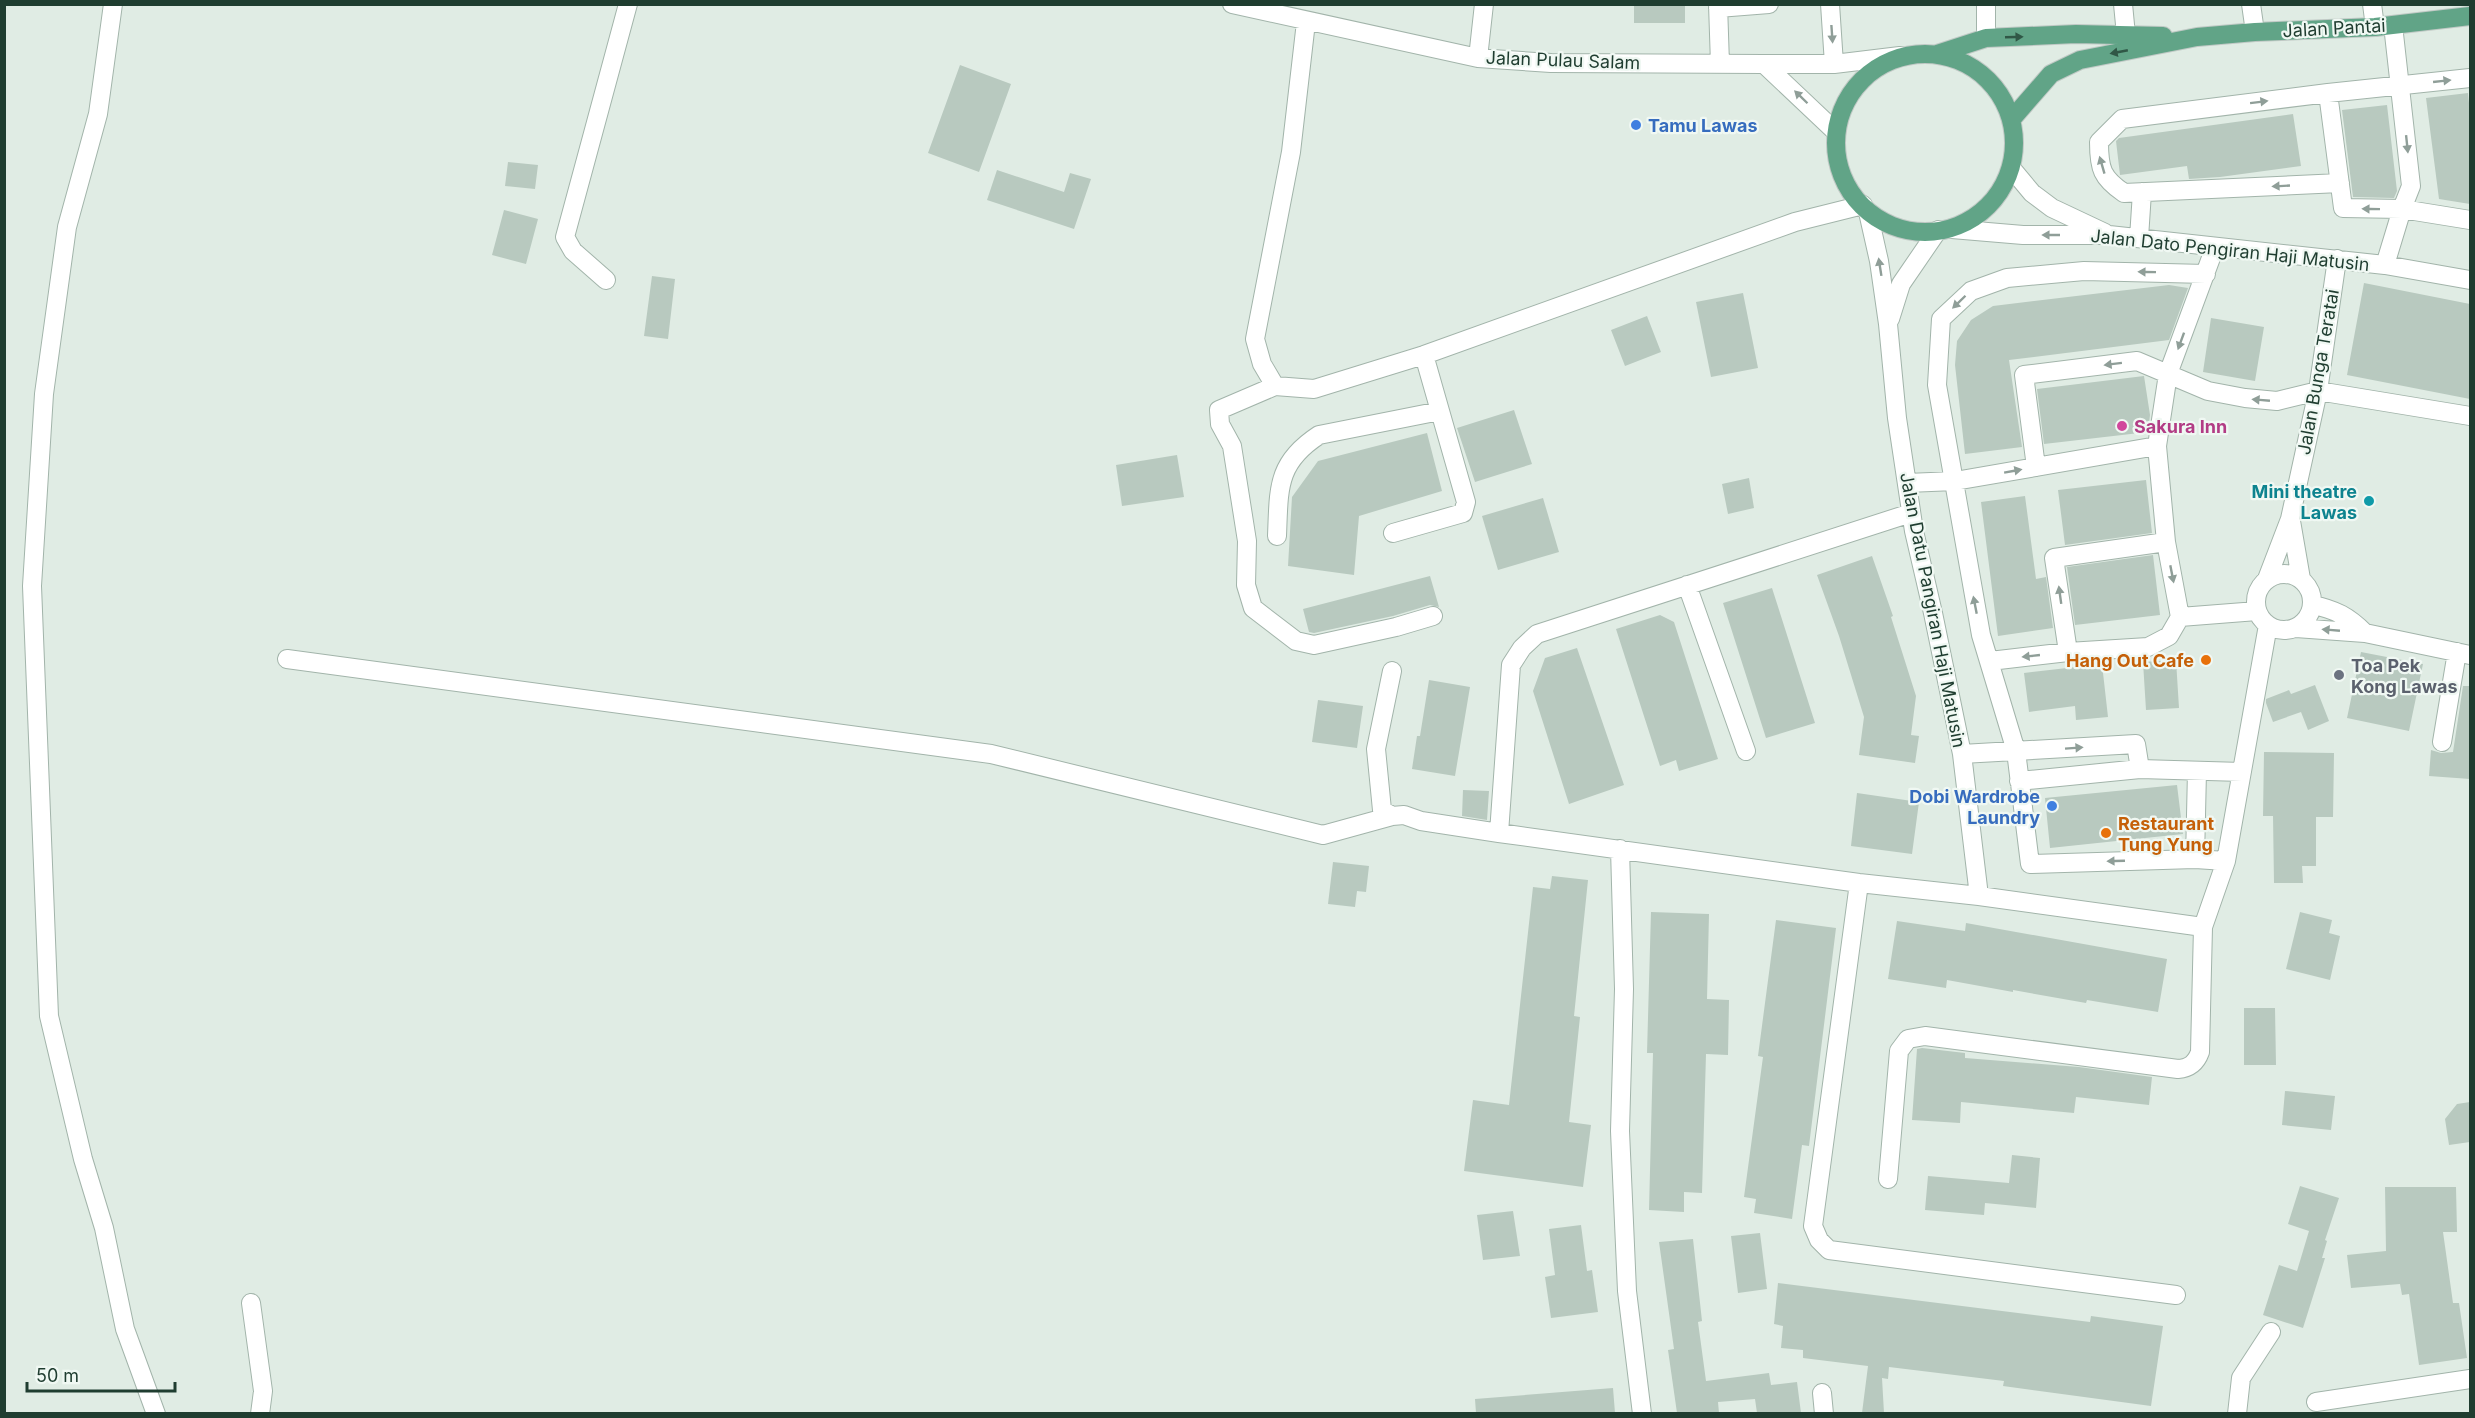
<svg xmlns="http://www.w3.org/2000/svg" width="2475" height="1418" font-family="Inter,sans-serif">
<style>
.building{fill:#b8c9bf}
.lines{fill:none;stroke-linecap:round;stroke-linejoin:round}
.minor-casing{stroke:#a2b4aa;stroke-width:20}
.major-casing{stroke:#c0c9c5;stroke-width:20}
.minor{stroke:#fff;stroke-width:18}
.major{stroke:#61a487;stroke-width:18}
.oneway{fill:#8f9e98}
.oneway2{fill:#305746}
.shop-dot{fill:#3f7fe0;stroke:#f0f8f3;stroke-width:2}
.hotel-dot{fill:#d1479c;stroke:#f0f8f3;stroke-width:2}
.culture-dot{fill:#0f9aa8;stroke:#f0f8f3;stroke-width:2}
.food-dot{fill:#e8710a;stroke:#f0f8f3;stroke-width:2}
.worship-dot{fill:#6b7280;stroke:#f0f8f3;stroke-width:2}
.labels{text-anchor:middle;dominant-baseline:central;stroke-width:4.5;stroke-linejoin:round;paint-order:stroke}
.street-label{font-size:18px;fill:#1f3d30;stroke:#f0f8f3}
.shop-label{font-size:18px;font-weight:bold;fill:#366cbe;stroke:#f0f8f3;text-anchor:start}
.hotel-label{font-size:18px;font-weight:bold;fill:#b23c85;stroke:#f0f8f3;text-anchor:start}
.culture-label{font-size:18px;font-weight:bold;fill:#0d838f;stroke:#f0f8f3;text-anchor:end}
.food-label{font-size:18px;font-weight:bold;fill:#c56008;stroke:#f0f8f3;text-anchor:end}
.worship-label{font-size:18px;font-weight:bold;fill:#5b616d;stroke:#f0f8f3;text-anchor:start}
</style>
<rect width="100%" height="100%" fill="#e0ece4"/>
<path class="building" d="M1634,4H1685V23H1634Z
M960,65L1011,84L979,172L928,153Z
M2468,93L2470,113V204L2439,199L2426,98Z
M2387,105L2397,191L2394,198L2353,197L2342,110Z
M2293,114L2301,166L2220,177L2189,179L2187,166L2120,175L2116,141L2119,138Z
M508,162L538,165L535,189L505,186Z
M997,170L1064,192L1070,173L1091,179L1074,229L987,200Z
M504,210L538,219L526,264L492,255Z
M652,276L675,279L668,339L644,336Z
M2364,283L2470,304V399L2347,375Z
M2169,285L2188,288L2169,340L2009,360L2022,447L1965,454L1955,365L1957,341L1971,320L1993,306Z
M1743,293L1758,368L1711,377L1696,302Z
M1647,316L1661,352L1625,366L1611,330Z
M2211,318L2264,327L2255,381L2203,372Z
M2144,376L2150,415L2148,432L2044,444L2037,389Z
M1514,410L1532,464L1475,482L1457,428Z
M1427,433L1442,491L1359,516L1354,575L1288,566L1292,497L1318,461Z
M1177,455L1184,497L1122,506L1116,465Z
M1749,478L1754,508L1728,514L1722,484Z
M2146,480L2152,533L2065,545L2058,490Z
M2025,496L2036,579L2046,577L2053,628L1998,636L1981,502Z
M1543,498L1559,552L1498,570L1482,516Z
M2153,555L2160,615L2075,625L2067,567Z
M1872,556L1893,616L1891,617L1916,696L1911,735L1919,736L1915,763L1859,755L1864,717L1839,636L1817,575Z
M1430,576L1439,607L1430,605L1393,616L1314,633L1309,632L1303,609Z
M1772,588L1815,723L1766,738L1723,603Z
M1660,615L1674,622L1718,759L1679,771L1676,760L1660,766L1616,629Z
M1577,648L1624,785L1569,804L1533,691L1545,658Z
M2361,652L2423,664L2409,731L2347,718Z
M2176,660L2179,708L2146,710L2143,662Z
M2102,664L2108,717L2076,720L2075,706L2029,712L2024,673Z
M1429,680L1470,687L1455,776L1412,769L1417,736H1420Z
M2315,685L2329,721L2308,730L2301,712L2273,722L2266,703V699L2289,690L2291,694Z
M2463,686H2470V779L2429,776L2431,750L2441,753L2453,752Z
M1318,700L1363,706L1357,748L1312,742Z
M2264,752L2334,753L2333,817H2316V866H2302L2303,883H2274L2273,816H2263Z
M2177,785L2183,834L2050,848L2045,798Z
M1463,790L1489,791L1487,820L1462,816Z
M1857,793L1919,802L1912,854L1851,846Z
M1333,862L1369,866L1366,892L1357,891L1355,907L1328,904Z
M1552,876L1588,880L1574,1016L1580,1017L1569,1122L1591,1125L1583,1187L1464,1171L1473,1100L1509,1105L1533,887L1550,889Z
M1651,912L1709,914L1707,999L1729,1000L1728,1055L1706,1054L1702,1193L1684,1192V1212L1649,1210L1653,1053H1647Z
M2300,912L2332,920L2329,933L2340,936L2330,980L2286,969Z
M1776,920L1836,928L1809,1146L1802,1145L1792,1219L1754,1213L1756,1199L1744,1197L1763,1057L1758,1056Z
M1897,921L1965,931L1966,923L2167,959L2158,1012L2087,1000L2086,1003L2013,990V992L1947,980L1946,988L1888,979Z
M2244,1008H2275L2276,1065H2244Z
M1922,1048L1965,1053V1058L2079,1067L2152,1077L2149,1105L2076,1097L2074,1113L1961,1102L1960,1123L1912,1120L1917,1049Z
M2285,1091L2335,1096L2331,1130L2282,1125Z
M2470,1102V1142L2449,1145L2445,1119L2457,1104Z
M2012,1155L2040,1158L2036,1208L1985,1203L1984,1215L1925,1210L1928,1176L2009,1183Z
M2300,1186L2339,1198L2325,1240L2327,1241L2322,1258H2325L2303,1328L2263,1315L2279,1265L2297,1271L2309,1231L2288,1224Z
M2385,1187H2456L2457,1232H2443L2453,1303H2459L2467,1358L2419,1365L2409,1294L2402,1295L2400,1284L2351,1288L2347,1255L2386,1251Z
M1513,1211L1520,1256L1483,1260L1477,1215Z
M1581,1225L1587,1271L1592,1270L1598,1312L1551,1318L1545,1277L1555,1275L1549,1229Z
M1760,1233L1767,1289L1738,1293L1731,1236Z
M1693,1239L1702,1321L1698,1322L1706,1381L1769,1373L1771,1385L1797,1382L1801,1413H1757L1755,1399L1718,1402L1719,1413H1677L1668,1350L1674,1349L1659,1242Z
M1778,1283L2090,1322L2091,1316L2163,1326L2151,1406L2003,1386L2004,1381L1889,1367L1888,1379L1882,1378L1884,1413H1862L1868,1366L1803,1358V1350L1781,1348L1783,1326L1774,1324Z
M1613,1388L1615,1413H1476L1475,1399Z"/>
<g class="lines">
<defs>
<path id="minor" d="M113,4L98,114L67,227L44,394L32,586L49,1016L83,1159L104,1228L125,1329L156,1414
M1232,4L1478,58L1551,63L1764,64H1834L1900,56
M1718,4L1720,64
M1830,4L1834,64
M1986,4V38
M2123,4L2126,35
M2251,4L2255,32
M2372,4L2375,27
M1718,8L1769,4
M1306,22L1291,152L1255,339L1262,364L1275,386L1314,389L1424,355L1795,222L1863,205
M1478,58L1484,4
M1764,64L1836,132
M2470,78L2328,93L2343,208L2402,209L2470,220
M2328,93L2122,119L2099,142C2099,169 2102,178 2124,193L2340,183
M2012,169L2032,193L2052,208L2105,233
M1868,212L1879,261L1888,324L1897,418L1914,531L1933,613L1962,754L1979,896
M1952,229L2023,235H2109L2385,265L2470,280
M2139,238L2142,192
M2385,265L2402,209L2411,186L2393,25
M2206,274L2084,271L2007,278L1971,291L1941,319L1937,385L1981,635L2016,751L2030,864L2195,859L2226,861
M606,280L573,251L565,237L628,4
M1890,319L1901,284L1938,230
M1275,386L1219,410L1220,424L1232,446L1247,541L1246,585L1253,608L1296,641L1314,645L1396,627L1433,616
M2036,467L2024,375L2137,361L2208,391L2245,398L2277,401L2318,391L2470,416
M1907,483L1955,481L2157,446
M2291,521L2301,579
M1393,533L1463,513L1466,502L1424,355
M1277,536C1279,489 1276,463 1319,435L1440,411
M2256 602a28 28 0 1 1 56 0a28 28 0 1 1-56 0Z
M2267,579L2290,519L2318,391L2337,259
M1687,585L1746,751
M2312,605C2335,609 2349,617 2365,633
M2180,617L2257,611
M2296,628L2365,633L2470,655
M2068,652L2054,558L2166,542
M287,659L991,754L1323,835L1392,816
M1990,661L2068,652L2148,647L2169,636L2180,617L2166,542L2157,446L2168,374L2215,247
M1392,671L1376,749L1382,810L1392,816L1404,815L1421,821L1499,833L1859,883L1979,896L2203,927
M2442,742L2457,652
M1962,754L2136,744L2140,769
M2019,781L2140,769L2242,772
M1499,833L1511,665L1522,648L1537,634L1911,513
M1620,849L1624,989L1620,1131L1627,1291L1642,1414
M2195,859L2197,771
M1859,883L1813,1226L1819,1240L1829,1250L2176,1295
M1888,1179L1899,1051L1908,1039L1925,1036L2178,1069C2190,1068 2196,1063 2200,1052L2203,927L2226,861L2268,625
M251,1303L263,1391L260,1414
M1822,1393L1824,1414
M2316,1402L2470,1379
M2237,1414L2241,1378L2271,1332"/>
<path id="major" d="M1937,54L1986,38L2076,34L2163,36
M1836 143a89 89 0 1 1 178 0a89 89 0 1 1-178 0Z
M2011,120L2051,74L2080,60L2197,37L2255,32L2375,27L2470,16"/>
</defs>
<use href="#minor" class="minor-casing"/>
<use href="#major" class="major-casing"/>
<use href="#minor" class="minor"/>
<use href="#major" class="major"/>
</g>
<defs><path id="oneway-solid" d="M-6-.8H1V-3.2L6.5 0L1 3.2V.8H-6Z" transform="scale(1.5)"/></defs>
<g class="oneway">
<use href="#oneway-solid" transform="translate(1832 34) rotate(86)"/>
<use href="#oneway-solid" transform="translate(2442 81) rotate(-6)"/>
<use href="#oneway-solid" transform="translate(1801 97) rotate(-136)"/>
<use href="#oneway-solid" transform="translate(2259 102) rotate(-7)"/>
<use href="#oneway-solid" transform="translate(2407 144) rotate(84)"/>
<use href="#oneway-solid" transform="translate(2102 165) rotate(-106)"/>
<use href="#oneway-solid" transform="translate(2281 186) rotate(177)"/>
<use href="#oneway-solid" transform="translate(2371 209) rotate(-179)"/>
<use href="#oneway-solid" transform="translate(2051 235) rotate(180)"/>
<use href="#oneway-solid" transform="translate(1880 267) rotate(-99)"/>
<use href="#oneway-solid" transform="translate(2147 272) rotate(-179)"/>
<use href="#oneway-solid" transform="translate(1959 302) rotate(136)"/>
<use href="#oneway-solid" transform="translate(2181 341) rotate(110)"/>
<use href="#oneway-solid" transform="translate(2113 364) rotate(173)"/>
<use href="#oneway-solid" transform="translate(2261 400) rotate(-175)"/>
<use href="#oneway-solid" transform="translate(2013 471) rotate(-10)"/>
<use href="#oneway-solid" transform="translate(2172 574) rotate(79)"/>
<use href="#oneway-solid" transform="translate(2060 595) rotate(-98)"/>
<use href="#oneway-solid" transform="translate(1975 605) rotate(-101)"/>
<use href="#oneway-solid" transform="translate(2331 630) rotate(-175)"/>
<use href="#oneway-solid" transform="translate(2031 656) rotate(174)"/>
<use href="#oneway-solid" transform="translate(2074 748) rotate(-4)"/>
<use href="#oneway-solid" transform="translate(2116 861) rotate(178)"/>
</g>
<g class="oneway2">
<use href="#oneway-solid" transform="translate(2014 37) rotate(-2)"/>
<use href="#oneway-solid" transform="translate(2119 52) rotate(169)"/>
</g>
<g class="shop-dot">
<circle cx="1636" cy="125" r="6"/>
<circle cx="2052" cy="806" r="6"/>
</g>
<circle class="hotel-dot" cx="2122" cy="426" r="6"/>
<circle class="culture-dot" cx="2369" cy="501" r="6"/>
<g class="food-dot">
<circle cx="2206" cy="660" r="6"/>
<circle cx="2106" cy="833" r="6"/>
</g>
<circle class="worship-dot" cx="2339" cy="675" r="6"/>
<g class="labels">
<g class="street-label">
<text transform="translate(2334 28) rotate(-3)">Jalan Pantai</text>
<text transform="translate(1563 60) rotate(2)">Jalan Pulau Salam</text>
<text transform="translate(2230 250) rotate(6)">Jalan Dato Pengiran Haji Matusin</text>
<text transform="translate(2318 372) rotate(-80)">Jalan Bunga Teratai</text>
<text transform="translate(1933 610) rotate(79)">Jalan Datu Pangiran Haji Matusin</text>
</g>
<g class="shop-label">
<text x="1648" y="125">Tamu Lawas</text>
<text x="2040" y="796" text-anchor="end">Dobi Wardrobe<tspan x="2040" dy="21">Laundry</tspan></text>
</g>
<g class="hotel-label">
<text x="2134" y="426">Sakura Inn</text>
</g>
<g class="culture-label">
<text x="2357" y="491">Mini theatre<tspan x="2357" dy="21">Lawas</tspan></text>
</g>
<g class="food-label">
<text x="2194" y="660">Hang Out Cafe</text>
<text x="2118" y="823" text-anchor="start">Restaurant<tspan x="2118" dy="21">Tung Yung</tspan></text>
</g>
<g class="worship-label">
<text x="2351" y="665">Toa Pek<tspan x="2351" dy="21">Kong Lawas</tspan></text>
</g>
</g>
<rect width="2475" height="1418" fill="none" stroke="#1f3d30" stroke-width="12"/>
<path d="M27 1382v9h148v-9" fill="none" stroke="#1f3d30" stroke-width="3"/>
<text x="36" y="1382" font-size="18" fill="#1f3d30" stroke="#f0f8f3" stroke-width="4.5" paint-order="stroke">50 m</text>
</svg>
